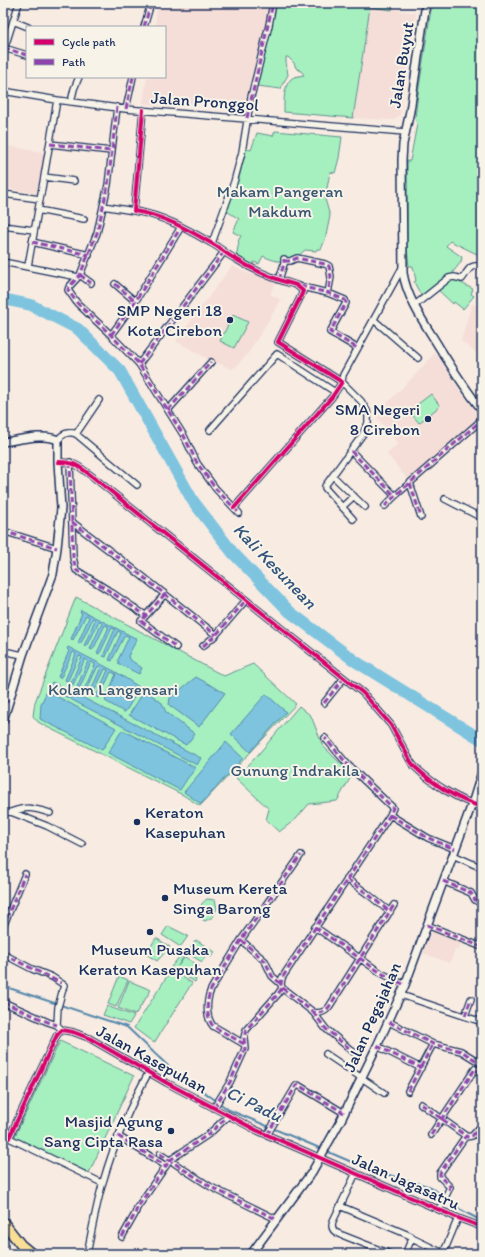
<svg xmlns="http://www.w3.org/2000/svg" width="485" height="1257" font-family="Itim,sans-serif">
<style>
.built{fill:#f5ddd8}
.green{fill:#a6f0bf;stroke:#60908e}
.water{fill:#7ec4df;stroke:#5688ab}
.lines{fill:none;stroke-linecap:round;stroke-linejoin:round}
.stream{stroke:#5688ab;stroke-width:2}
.river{stroke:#7ec4df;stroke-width:12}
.minor-casing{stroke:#1b2f5e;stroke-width:8}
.tertiary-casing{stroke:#1b2f5e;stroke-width:10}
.primary-casing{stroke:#1b2f5e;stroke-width:12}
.minor{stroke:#f7f3e8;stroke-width:5.5}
.tertiary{stroke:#f7f3e8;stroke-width:7}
.primary{stroke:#f9df96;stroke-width:9}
.quiet{stroke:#8e44ad;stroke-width:3;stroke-dasharray:6 3;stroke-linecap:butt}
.cycleway-casing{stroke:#f7f3e8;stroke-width:6}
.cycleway{stroke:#d6006c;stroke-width:4}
.poi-dot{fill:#1b2f5e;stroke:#f7f3e8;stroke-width:1.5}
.labels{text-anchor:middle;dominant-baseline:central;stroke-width:4;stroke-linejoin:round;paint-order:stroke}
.street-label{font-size:17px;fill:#1b2f5e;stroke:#f7f3e8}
.park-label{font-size:17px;fill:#375671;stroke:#f7f3e8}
.poi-label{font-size:17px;fill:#1b2f5e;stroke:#f7f3e8;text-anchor:end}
.water-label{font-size:18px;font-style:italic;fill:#34547e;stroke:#f7f3e8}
</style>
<rect width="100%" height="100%" fill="#f8ebe2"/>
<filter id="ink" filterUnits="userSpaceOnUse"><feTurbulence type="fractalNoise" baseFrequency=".025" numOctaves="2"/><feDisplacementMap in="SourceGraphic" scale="8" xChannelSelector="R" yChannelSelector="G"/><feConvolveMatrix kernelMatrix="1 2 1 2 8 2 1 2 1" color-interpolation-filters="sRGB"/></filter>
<g filter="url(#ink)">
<path class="built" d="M158,3H271L247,107L168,102L167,106L143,103L147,77H165V27H155Z
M370,6L416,13L400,114L398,117L393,120L353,118Z
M3,145L46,153L40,194L3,188Z
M232,266L247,273L276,282L270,294L281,300L247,355L242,359L238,365L232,369L206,358L176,341Z
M472,303L482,310V364L477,362V353L461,341Z
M435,353L478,416L477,422L409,481L387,454L398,444L375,415L414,376Z
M432,928L462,941L458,950L455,949L450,963L423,953Z"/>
<path class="green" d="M277,3H399L398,5H393L392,10L370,7L353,118L284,112C284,102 283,82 294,77C297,76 301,76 304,75L301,71L296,68L294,63L288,57H286V62L288,75L282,85L281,89L257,86Z
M432,3H482V248L479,255L450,241L446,246L462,257L461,262L453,272L459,282L473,289L471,294L474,296L463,309L454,302L453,304L435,287L422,297L414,282L416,281L413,266H409L407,250V161H410L417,124L415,118L418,94Z
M275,131L342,137L339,158L335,173L330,172L325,199L330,216L325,240L321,249H317L316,251L305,250C291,264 280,264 263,256L259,264L254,262L252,266L236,257L239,242L238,241L241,236L233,232L239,219L225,210L239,177L246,149L251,150L257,133L273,136Z
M233,315L248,322L234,348L220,341Z
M431,394L440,406L419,423L409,411Z
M76,597L224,676L253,664L296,704L200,806L183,795L45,726L38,722L33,716L35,702Z
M299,706L311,716L323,746L352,775L337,801L309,804L296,819L279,832L266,820L269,809L236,778L256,757Z
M207,899L215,900L217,908L213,917L205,921L200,918C197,910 201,903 207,899Z
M168,926L188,936L181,946H179L162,935Z
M156,938L170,947L157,961L146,954Z
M196,940L215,952L211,957L203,954L205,957L202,962L187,953Z
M181,955L184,956L178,966L185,957L199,966L193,975L196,980L195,982L171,967Z
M171,970L192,983L154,1043L134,1028Z
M119,976L128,980L116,1007L108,1004Z
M129,981L151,990L135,1015L118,1008Z
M107,1006L134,1016L129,1024L103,1015Z
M60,1041L134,1076L89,1173L14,1138Z"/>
<path class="water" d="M81,610L137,639L128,656L129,659L142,668L139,674L119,664L118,660L129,637L125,635L113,658L112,661L109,660L121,633L118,631L107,654L106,657L103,656L115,629L112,628L101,651L99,654L97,653L108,629V626L105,625L94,648L92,650L90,649L102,623L99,621L88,645L86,647L84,646L95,620L93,618L82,641L80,644L78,643L89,617L86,615L73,640L71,639L82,613L80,612Z
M68,647L116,672L139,687V689L126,711L124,712L105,701L116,674L111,672L99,698L96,697L108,670L105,669L93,694L90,693L101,667L98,666L86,691L84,690L95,665V664L91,662L80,687L79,688L77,687L88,661L85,659L73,685L71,683L82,657L79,656L68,680L67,681L65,680L76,654L73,652L61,677L60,678L58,677L69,651L67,649Z
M196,677L225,693L199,727L169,705L170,698Z
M52,682L201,758L197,765L49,688Z
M145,690L162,703L166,712L195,734L186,745L129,715Z
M47,691L116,728L102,750L40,719L41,704Z
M266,694L286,712L250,752L231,734Z
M122,730L196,768L187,779L180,790L108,753Z
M226,742L243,758L201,804L184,792Z"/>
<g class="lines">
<path class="stream" d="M3,986L127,1027L168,1066L229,1110L322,1149
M326,1151L368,1169L431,1187L461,1210L482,1221"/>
<path class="river" d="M3,299L31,305L78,329L120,371L193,501L233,553L290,612L355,661L482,740"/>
<defs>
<path id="minor" d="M13,21L28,27
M144,27L151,3
M4,48L27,55
M3,53L19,3
M3,91L57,100L126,109L405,132
M71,102L74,89L79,77
M117,107L108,185L97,233L80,275L69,287L68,290L77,303L111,335L139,364L184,436L197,463L216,489L239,513
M126,109L133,77
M143,110L134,211C162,215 187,229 211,243C219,247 226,254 234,258C253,270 274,279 296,285L303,291L301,296L278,342L342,382L332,397L234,508
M50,144L111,151
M44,177L74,181
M3,194L40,199
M103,206L134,211
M38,210L84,219
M3,226L34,230
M32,242L89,255
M212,243L234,182L242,152L251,97L269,25L273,3
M284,261H290L297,258L325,264L329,266L331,277L328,293
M3,262L78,277
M28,266L44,177L57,100
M80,275L91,283
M279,280L284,264V259
M115,284L135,301
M298,286L328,293L345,300L346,303L330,332L357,348
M415,305L449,278L454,277L462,279C469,270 469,264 482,266
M374,320L418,358
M111,335L135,302L181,227
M139,364L224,252
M168,410L211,362
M210,430L277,354L335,392
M76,434L99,400
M58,440C62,434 69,431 76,434L137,485
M351,451L395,496
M58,462C76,462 78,466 93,477L286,632L363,693L391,725L411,762L415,767C433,784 458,800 482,807
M70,462L73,557L76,570L108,590L145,615
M333,476L365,507
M410,483L421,517
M445,499L482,518
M385,506L395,496L477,424L482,418
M342,507L354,496
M353,519L325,488V486L363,434L368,423V416L367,411L361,401L342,382L343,375L402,268
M72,522L132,568L216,635
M3,531L57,548
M165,594L141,621L176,647
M203,646L216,635L246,600
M3,651L23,655
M324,703L344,678
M11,812C27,806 34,808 50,813
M3,813L11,812L47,826L82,844
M390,815L428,838L455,849
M453,855L482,868
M347,879L369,895L390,912
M443,881L471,893L475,900L482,904
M427,925L482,947
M3,927L25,874
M315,927L381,973L405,985
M241,940L265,961L272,976L281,984
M3,954L32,969L52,977L64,985L58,1007L57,1025L62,1030
M282,988L313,1012C319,1014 325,1012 329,1007L394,905
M401,995L482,1022
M3,1002L48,1022L57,1025
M313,1012L326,1029L356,1054
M465,1016L471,999
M389,1022L433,1044L461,1051L479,1062
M244,1044L213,1026C205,1016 206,997 213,986L241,940L301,855
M377,1046L421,1068
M326,1054L384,1093
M408,1091L433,1044
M421,1104L466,1136
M214,1108L230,1082L245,1049L244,1038L246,1030L278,994L282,988L281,984L282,978L317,925L390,815L393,808L349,766L325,738
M3,1135L102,1183
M267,1135L296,1086L298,1085L344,1113
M431,1135L475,1069L482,1074
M118,1136L166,1166
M9,1138L57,1035L62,1030L73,1032L89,1038L167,1083L256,1130L458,1218L482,1227
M160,1154L211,1187L276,1219
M356,1173L333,1221C331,1226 332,1230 337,1233L390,1254
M340,1206L411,1236L412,1238L443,1253
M439,1210L450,1187L440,1177V1173L465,1137L472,1136L481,1126
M122,1237L135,1214L137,1208L170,1160L209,1134L228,1116
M87,1254C92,1230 96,1206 103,1182C114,1144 129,1107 149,1072
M405,1254L412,1238
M443,1254L458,1218"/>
<path id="tertiary" d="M426,3L410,111L403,144L402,160L403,273C407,299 425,324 439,347C452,368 466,390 482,410
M3,442C19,440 44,433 58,440V462L61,508L57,548L53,574L23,655L3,721
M251,1254L312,1172L341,1120L377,1046L405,985L472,804L482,772"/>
<path id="primary" d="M3,1222L21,1245L32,1254"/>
</defs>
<use href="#minor" class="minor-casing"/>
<use href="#tertiary" class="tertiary-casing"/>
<use href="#primary" class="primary-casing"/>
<use href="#minor" class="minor"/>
<use href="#tertiary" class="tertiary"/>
<use href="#primary" class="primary"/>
<path class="quiet" d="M144,27L151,3
M4,48L27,55
M117,107L108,185L97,233L80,275L69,287L68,290L77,303L111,335L139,364L184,436L197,463L216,489L239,513
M126,109L133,77
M247,118L273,3
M50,144L111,151
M32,242L89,255
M284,261H290L297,258L325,264L329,266L331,277L328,293
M80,275L91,283
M279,280L284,264V259
M115,284L135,301
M300,286L328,293L345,300L346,303L330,332L357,348
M111,335L135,302L181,227
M139,364L224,252
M168,410L211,362
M351,451L395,496
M70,462L73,557L76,570L108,590L145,615
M410,483L421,517
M385,506L395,496L477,424L482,418
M72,522L132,568L216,635
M3,531L57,548
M165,594L141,621L176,647
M203,646L216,635L246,600
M3,700L9,702
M324,703L344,678
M390,815L428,838L455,849
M347,879L369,895L390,912
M443,881L471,893L475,900L482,904
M427,925L482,947
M3,927L25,874
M315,927L381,973L405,985
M241,940L265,961L272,976L281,984
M3,954L61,983
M282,988L313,1012C319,1014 325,1012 329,1007L394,905
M3,1002L48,1022L57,1025
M313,1012L326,1029L356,1054
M465,1016L471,999
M389,1022L433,1044L461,1051L479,1062
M244,1044L213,1026C205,1016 206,997 213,986L241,940L301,855
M377,1046L421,1068
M408,1091L433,1044
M421,1104L466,1136
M214,1108L230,1082L245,1049L244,1038L246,1030L278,994L282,988L281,984L282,978L317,925L390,815L393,808L349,766L325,738
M267,1135L296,1086L298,1085L344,1113
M431,1135L475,1069L482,1074
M118,1136L166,1166
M160,1154L211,1187L276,1219
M449,1190L450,1186L440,1177V1173L465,1137L472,1136L481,1126
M122,1237L135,1214L137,1208L170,1160L209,1134L228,1116"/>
<defs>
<path id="cycleway" d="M143,110L134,211C162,215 187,229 211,243C219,247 226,254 234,258C253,270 274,279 296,285L303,291L301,296L278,342L342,382L332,397L234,508
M58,462C76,462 78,466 93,477L286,632L363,693L391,725L411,762L415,767C433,784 458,800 482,807
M9,1138L57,1035L62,1030L73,1032L89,1038L167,1083L256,1130L458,1218L482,1227"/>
</defs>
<use href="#cycleway" class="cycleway-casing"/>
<use href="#cycleway" class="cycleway"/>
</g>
</g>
<g class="poi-dot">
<circle cx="230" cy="320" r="4"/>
<circle cx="428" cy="419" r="4"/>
<circle cx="137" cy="822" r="4"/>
<circle cx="165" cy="898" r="4"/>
<circle cx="150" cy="932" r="4"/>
<circle cx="171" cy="1131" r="4"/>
</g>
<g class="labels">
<g class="street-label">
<text transform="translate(401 65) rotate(-81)">Jalan Buyut</text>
<text transform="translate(205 101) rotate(4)">Jalan Pronggol</text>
<text transform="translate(372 1017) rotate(-66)">Jalan Pegajahan</text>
<text transform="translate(152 1059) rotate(29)">Jalan Kasepuhan</text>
<text transform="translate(406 1181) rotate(24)">Jalan Jagasatru</text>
</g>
<g class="park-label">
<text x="280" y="191">Makam Pangeran<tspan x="280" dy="20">Makdum</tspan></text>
<text x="113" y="689">Kolam Langensari</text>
<text x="295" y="770">Gunung Indrakila</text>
</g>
<g class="poi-label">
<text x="222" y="310">SMP Negeri 18<tspan x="222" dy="20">Kota Cirebon</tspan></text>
<text x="420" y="409">SMA Negeri<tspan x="420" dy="20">8 Cirebon</tspan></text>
<text x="145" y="812" text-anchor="start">Keraton<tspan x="145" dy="20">Kasepuhan</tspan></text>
<text x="173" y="888" text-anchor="start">Museum Kereta<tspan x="173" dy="20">Singa Barong</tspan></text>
<text x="150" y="949" text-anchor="middle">Museum Pusaka<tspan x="150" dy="20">Keraton Kasepuhan</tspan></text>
<text x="163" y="1121">Masjid Agung<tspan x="163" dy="20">Sang Cipta Rasa</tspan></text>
</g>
<g class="water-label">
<text transform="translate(275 566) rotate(46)">Kali Kesunean</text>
<text transform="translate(254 1104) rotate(26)">Ci Padu</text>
</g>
</g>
<rect width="485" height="1257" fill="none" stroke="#f7f3e8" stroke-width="16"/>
<rect x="8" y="8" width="469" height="1241" fill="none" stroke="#1b2f5e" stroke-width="1.5" filter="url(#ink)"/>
<rect x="26" y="26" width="140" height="52" fill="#f7f3e8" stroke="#9fa5b1"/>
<rect x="34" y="39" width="20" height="6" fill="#d6006c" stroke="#9fa5b1"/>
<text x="62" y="46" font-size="12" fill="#1b2f5e">Cycle path</text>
<rect x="34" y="59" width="20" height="6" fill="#8e44ad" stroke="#9fa5b1"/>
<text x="62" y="66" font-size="12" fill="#1b2f5e">Path</text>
</svg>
